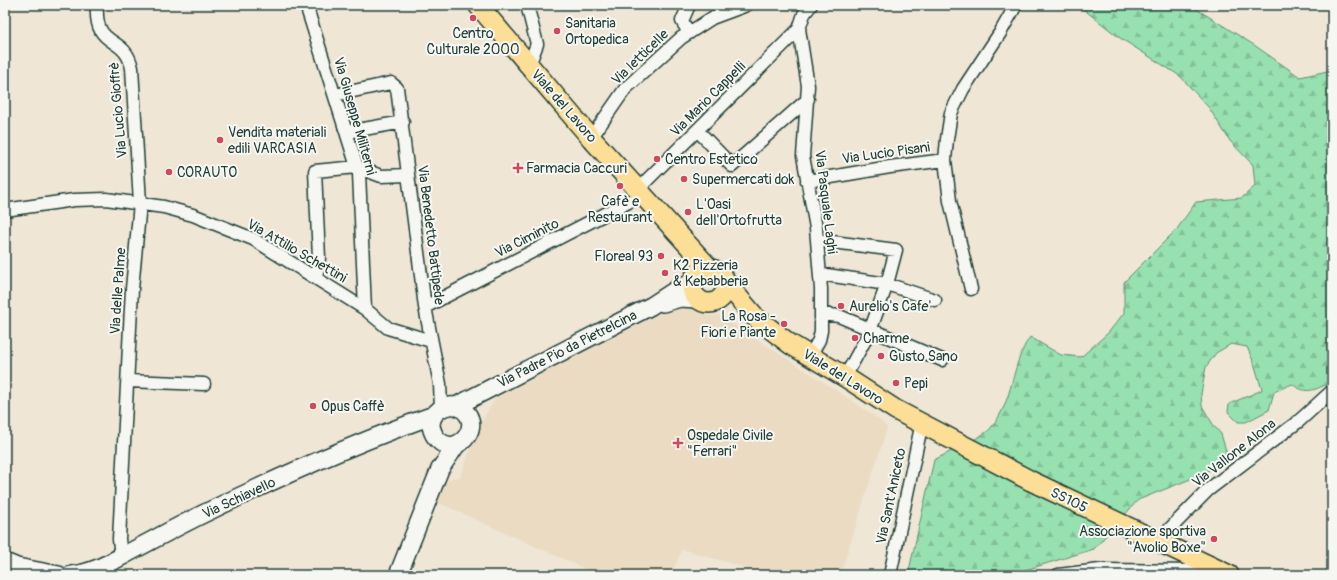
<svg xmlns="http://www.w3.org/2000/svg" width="1337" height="580" font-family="Pangolin,sans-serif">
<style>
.built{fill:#eadbc2}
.forest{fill:url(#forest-firs);stroke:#5b8e72}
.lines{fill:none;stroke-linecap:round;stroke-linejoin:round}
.street-casing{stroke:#1f3d34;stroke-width:15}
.secondary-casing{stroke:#1f3d34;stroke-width:20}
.primary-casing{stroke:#1f3d34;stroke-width:22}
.street{stroke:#f6f6f2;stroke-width:12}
.secondary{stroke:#f6f6f2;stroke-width:17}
.primary{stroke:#fcde96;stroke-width:19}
.poi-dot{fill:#d1495b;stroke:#f6f6f2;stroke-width:1.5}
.labels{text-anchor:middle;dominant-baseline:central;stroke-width:4;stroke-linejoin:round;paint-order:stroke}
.poi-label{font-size:14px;fill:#1f3d34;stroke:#f6f6f2;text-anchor:start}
.street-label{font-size:14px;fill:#1f3d34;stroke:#f6f6f2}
</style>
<defs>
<pattern id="forest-firs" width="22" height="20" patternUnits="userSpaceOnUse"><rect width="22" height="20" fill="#97e0b0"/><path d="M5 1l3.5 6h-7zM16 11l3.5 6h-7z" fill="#82c198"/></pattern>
</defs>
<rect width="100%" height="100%" fill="#efe6d6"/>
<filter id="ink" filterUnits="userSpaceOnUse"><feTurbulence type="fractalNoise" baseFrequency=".025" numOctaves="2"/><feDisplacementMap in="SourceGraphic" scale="8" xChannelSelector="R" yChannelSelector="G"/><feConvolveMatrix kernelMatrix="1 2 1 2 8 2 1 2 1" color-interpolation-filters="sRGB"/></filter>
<g filter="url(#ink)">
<path class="built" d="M680,306L689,307L708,316L719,315L845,396L881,421L887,428L840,575H770L682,549L671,575H599L437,502L444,485L451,478L460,477L484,417L495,399L510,390L662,313Z"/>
<path class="forest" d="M1078,5H1190L1254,45L1300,77L1332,70V382C1315,389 1308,396 1292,384L1274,392L1269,410L1246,422H1238L1228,412L1229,404L1262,390L1254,363L1247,347L1231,344L1216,353L1206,367L1201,394L1202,406L1214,426L1221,434L1229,461L1188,480L1138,500L1094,549L1009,575H908L934,460C945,454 984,436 990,429C1015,400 1010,365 1030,337L1061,355L1081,357L1108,333L1124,313V282L1177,229L1196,202L1242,198L1255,186L1253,165L1230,141L1209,108L1180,76L1120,38Z"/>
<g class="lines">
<defs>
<path id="street" d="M97,5C94,51 125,33 132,68L140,203L132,289L119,539L121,557
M306,5L359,173L365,309
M527,5L537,44L529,65
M689,33L682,21L689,5
M335,95L391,83L397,88L425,307L440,384L441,408
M698,131L732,166L808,99
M347,132L403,122
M591,138L625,89L681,38L712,18L747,5
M807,181L890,167L945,160
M637,190L799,29
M5,210L74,200L106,199L164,207L193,215L253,239L365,309L388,328L431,341
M817,240L896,250L887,284L870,331L845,377
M820,274L887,284L935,300
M316,278L319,258L315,171L357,167L381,176L408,175
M971,289L950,201L945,160L947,139L951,113L963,89L1000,33L1016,5
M425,307L642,195
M821,314L839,316L942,360
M810,356L819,340L821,331V289L816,228L803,156L808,86L799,29L804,14L811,5
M128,381L204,384
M1158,541L1208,490L1299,421L1332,391
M890,575L922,422
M1058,575L1100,570L1200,571L1214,568"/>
<path id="secondary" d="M663,303L680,298L698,299
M456,406C489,419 459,460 438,440C434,436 432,431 431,426C431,412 444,404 456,406L651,306L677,289L692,283
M5,562L17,567L59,575
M71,575C93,573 111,562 130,552C155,539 180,525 205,513C279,477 357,442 434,415
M398,575L440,469L457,444"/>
<path id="primary" d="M478,5L591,138L710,269
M692 286a17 17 0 1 1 34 0a17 17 0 1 1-34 0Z
M726,283L756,318L790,344L845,377L896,410L1031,481L1229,575"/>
</defs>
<use href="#street" class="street-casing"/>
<use href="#secondary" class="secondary-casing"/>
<use href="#primary" class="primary-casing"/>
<use href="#street" class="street"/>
<use href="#secondary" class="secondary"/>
<use href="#primary" class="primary"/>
</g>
</g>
<g class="poi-dot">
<circle cx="473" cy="18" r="4"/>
<circle cx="557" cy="31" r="4"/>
<circle cx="220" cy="140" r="4"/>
<circle cx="657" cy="159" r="4"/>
<path d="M516 162h4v4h4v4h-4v4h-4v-4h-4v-4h4z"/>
<circle cx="169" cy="172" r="4"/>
<circle cx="684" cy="179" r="4"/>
<circle cx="620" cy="186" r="4"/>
<circle cx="688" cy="212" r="4"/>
<circle cx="661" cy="256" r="4"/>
<circle cx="665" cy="273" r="4"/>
<circle cx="841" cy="306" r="4"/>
<circle cx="784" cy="324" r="4"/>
<circle cx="855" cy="338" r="4"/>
<circle cx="881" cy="356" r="4"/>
<circle cx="896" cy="383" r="4"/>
<circle cx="313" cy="406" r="4"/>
<path d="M676 437h4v4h4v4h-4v4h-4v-4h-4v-4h4z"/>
<circle cx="1214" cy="539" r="4"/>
</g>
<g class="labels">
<g class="poi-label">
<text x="565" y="23">Sanitaria<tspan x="565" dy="16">Ortopedica</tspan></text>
<text x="473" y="33" text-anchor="middle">Centro<tspan x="473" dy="16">Culturale 2000</tspan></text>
<text x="228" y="132">Vendita materiali<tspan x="228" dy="16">edili VARCASIA</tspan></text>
<text x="665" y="159">Centro Estetico</text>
<text x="526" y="168">Farmacia Caccuri</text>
<text x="177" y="172">CORAUTO</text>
<text x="692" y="179">Supermercati dok</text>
<text x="620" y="201" text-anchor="middle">Cafè e<tspan x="620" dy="16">Restaurant</tspan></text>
<text x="696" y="204">L'Oasi<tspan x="696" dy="16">dell'Ortofrutta</tspan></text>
<text x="653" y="256" text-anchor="end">Floreal 93</text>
<text x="673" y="265">K2 Pizzeria<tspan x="673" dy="16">&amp; Kebabberia</tspan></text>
<text x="849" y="306">Aurelio's Cafe'</text>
<text x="776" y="316" text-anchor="end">La Rosa -<tspan x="776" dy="16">Fiori e Piante</tspan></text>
<text x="863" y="338">Charme</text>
<text x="889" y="356">Gusto Sano</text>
<text x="904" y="383">Pepi</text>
<text x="321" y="406">Opus Caffè</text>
<text x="687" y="435">Ospedale Civile<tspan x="687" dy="16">"Ferrari"</tspan></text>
<text x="1206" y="531" text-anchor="end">Associazione sportiva<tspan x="1206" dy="16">"Avolio Boxe"</tspan></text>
</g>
<g class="street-label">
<text transform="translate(640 57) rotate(-44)">Via Ietticelle</text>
<text transform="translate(708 99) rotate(-45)">Via Mario Cappelli</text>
<text transform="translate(564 106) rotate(49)">Viale del Lavoro</text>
<text transform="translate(118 110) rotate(-95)">Via Lucio Gioffrè</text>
<text transform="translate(355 116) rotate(74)">Via Giuseppe Militerni</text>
<text transform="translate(886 153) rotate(-8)">Via Lucio Pisani</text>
<text transform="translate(826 202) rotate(83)">Via Pasquale Laghi</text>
<text transform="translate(431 235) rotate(83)">Via Benedetto Battipede</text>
<text transform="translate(527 238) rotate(-27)">Via Ciminito</text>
<text transform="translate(297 251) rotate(30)">Via Attilio Schettini</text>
<text transform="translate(118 291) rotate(-86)">Via delle Palme</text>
<text transform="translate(567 349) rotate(-27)">Via Padre Pio da Pietrelcina</text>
<text transform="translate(843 377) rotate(32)">Viale del Lavoro</text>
<text transform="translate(1234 453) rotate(-38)">Via Vallone Alona</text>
<text transform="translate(891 496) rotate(-78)">Via Sant'Aniceto</text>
<text transform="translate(239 498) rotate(-25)">Via Schiavello</text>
<text transform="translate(1069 500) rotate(26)">SS105</text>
</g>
</g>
<rect width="1337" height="580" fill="none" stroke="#f6f6f2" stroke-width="20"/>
<rect x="10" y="10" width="1317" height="560" fill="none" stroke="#1f3d34" stroke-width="1.5" filter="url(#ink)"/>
</svg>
